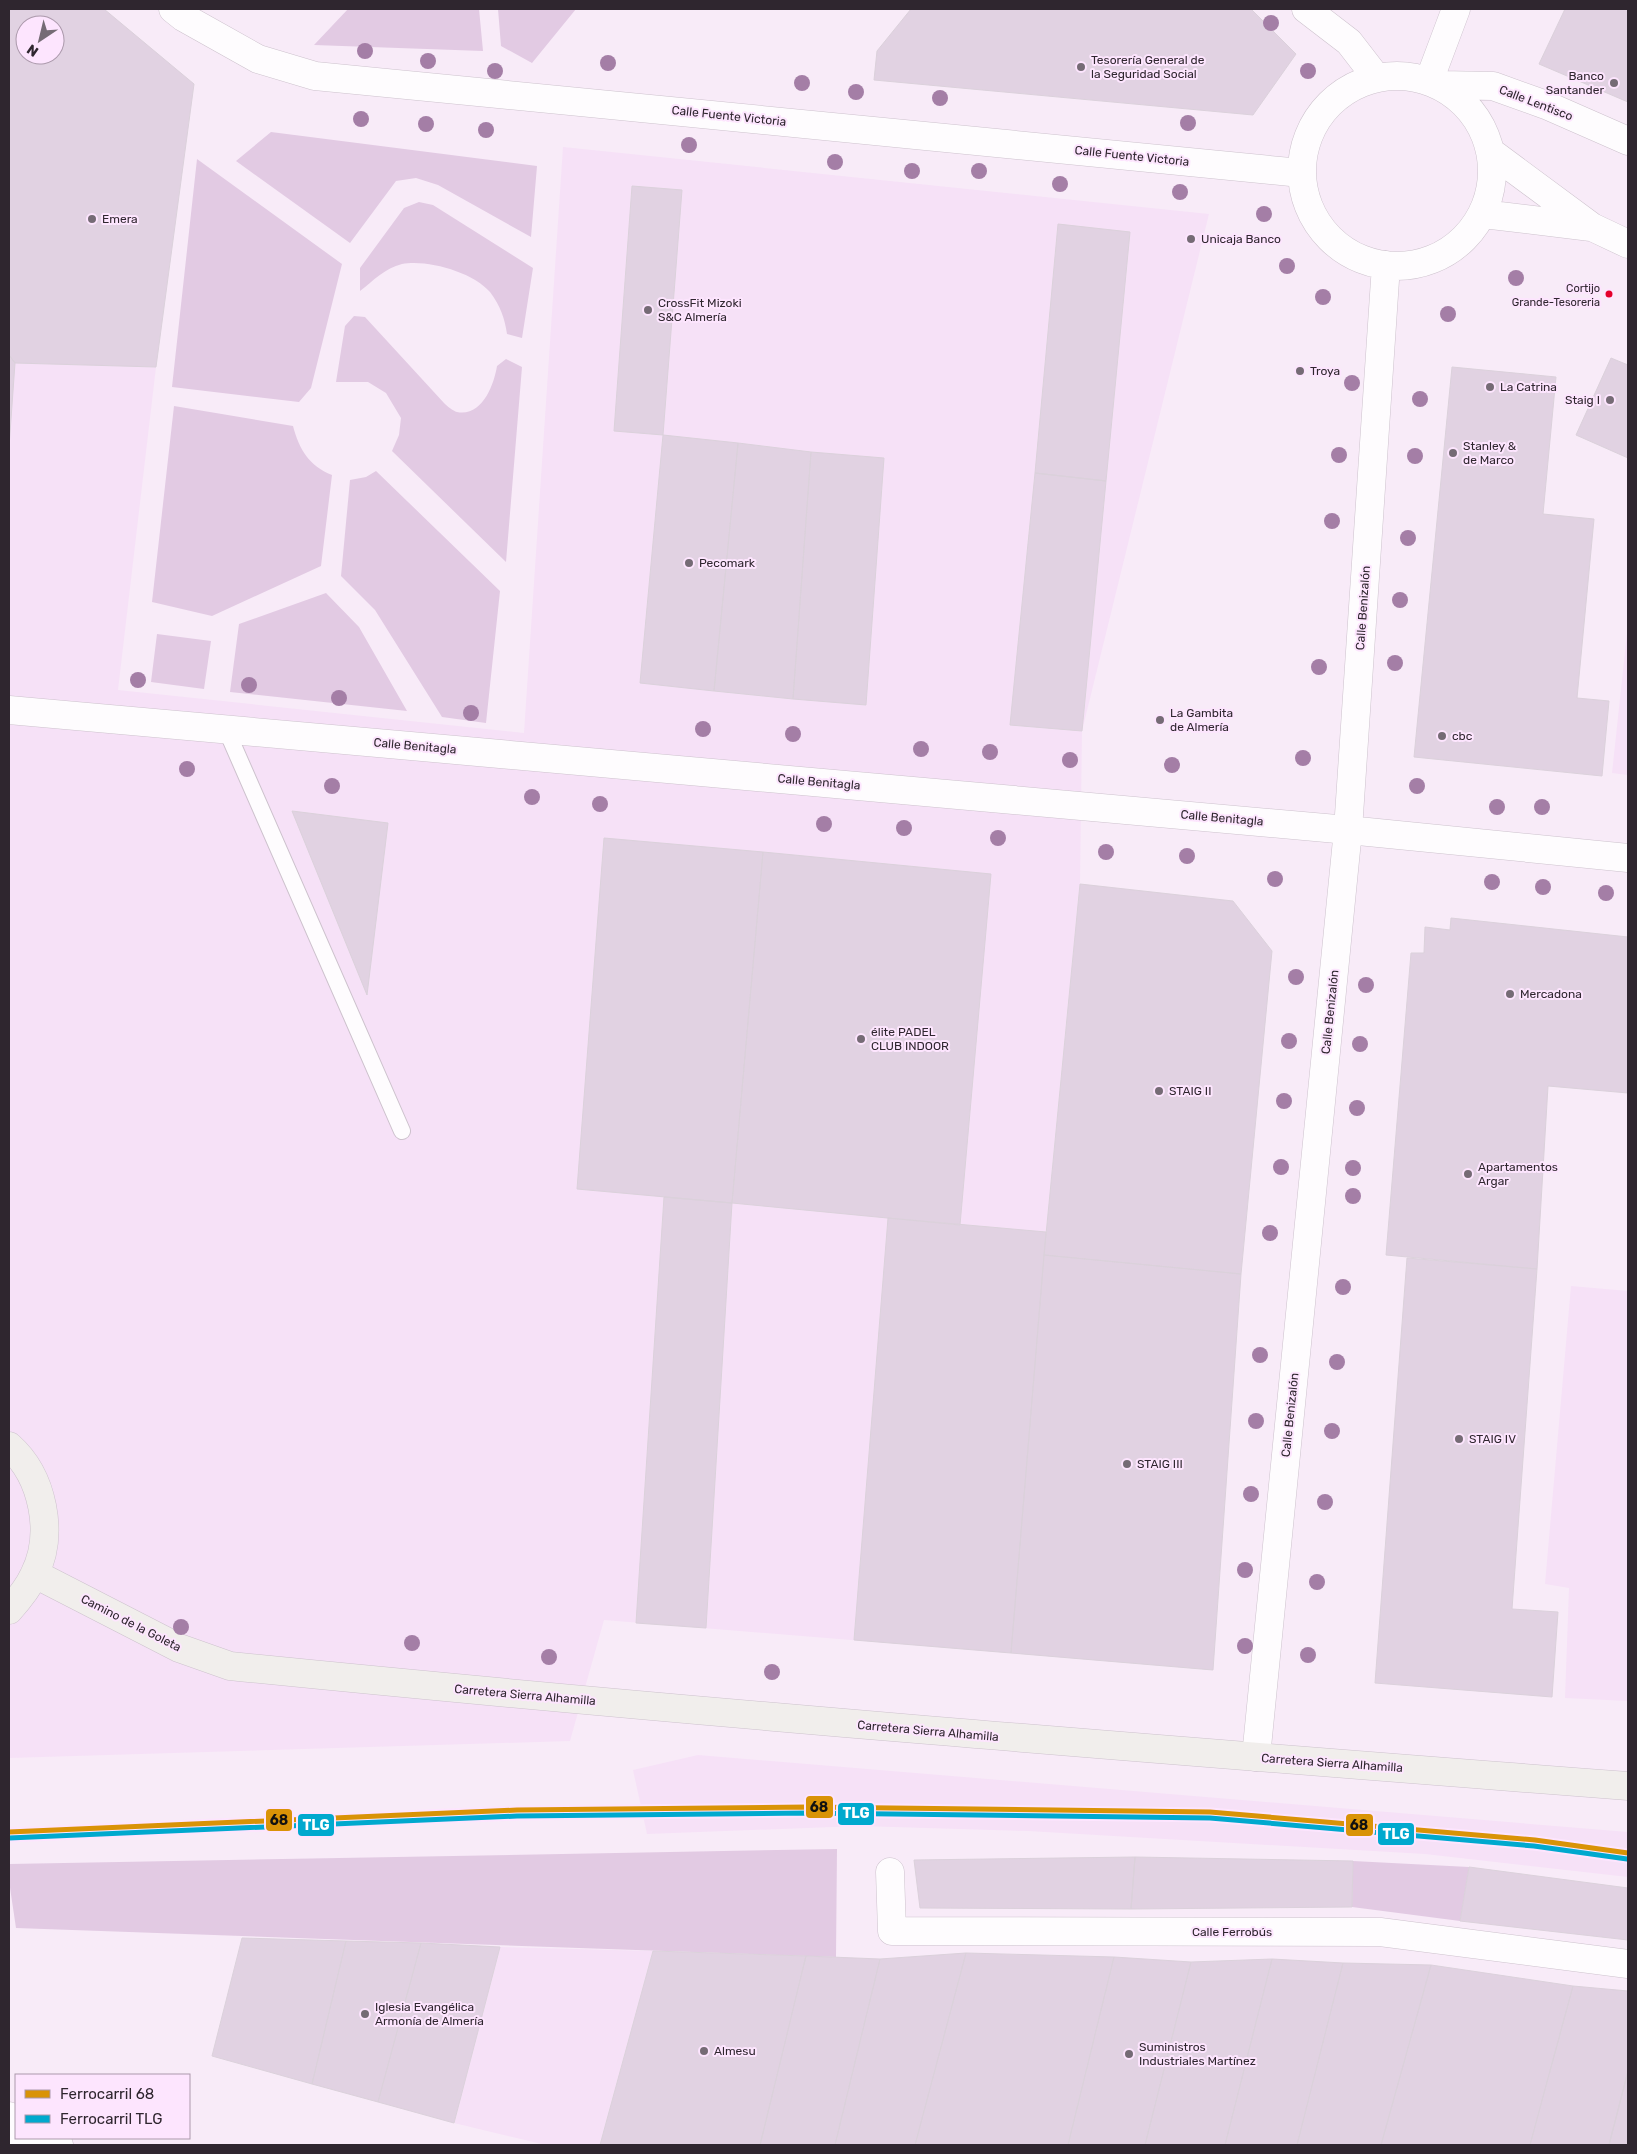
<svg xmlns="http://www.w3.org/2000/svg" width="1637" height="2154" font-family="Rubik,sans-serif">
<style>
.built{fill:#f6e1f7}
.green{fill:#e2cae3}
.building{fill:#e1d2e2;stroke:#dbd1db;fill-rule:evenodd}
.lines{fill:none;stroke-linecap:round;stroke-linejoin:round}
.service-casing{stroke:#cdc2cd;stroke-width:18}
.minor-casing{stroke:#cdc2cd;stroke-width:29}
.tertiary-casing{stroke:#cdc2cd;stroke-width:29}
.secondary-casing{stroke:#cdc2cd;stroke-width:29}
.service{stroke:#fefcfe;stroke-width:16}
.minor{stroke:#fefcfe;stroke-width:28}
.tertiary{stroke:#fefcfe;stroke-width:28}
.secondary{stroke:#f1eeec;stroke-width:28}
.rail-1-casing{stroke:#fde5fe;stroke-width:9}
.rail-2-casing{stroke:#fde5fe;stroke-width:9}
.rail-1{stroke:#d99307;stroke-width:5}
.rail-2{stroke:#00a9ce;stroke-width:5}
.tree{fill:#a47ea6}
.poi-dot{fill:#756b75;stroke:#fde5fe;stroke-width:2}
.bus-dot{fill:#e4002b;stroke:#fde5fe;stroke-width:2}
.labels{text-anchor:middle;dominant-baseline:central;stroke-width:4;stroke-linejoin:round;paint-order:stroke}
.bus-label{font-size:11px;fill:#2f262f;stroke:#fde5fe;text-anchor:end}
.poi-label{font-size:12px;fill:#2f262f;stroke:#fde5fe;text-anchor:start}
.street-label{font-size:12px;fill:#2f262f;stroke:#fde5fe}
.line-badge{stroke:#fde5fe;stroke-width:2}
.badge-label{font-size:14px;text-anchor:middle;font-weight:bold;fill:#fff}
.pale-badge-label{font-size:14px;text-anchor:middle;font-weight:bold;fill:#111}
</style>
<rect width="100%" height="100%" fill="#f8ebf8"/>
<path class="built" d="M563,147L1209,214L1082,731L1080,884L1046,1232L1011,1653L604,1620L570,1741L9,1758V355L15,363L156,367L118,690L524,733Z
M1628,624V775L1612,773Z
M1571,1286L1628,1291V1701L1565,1698L1569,1588L1545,1584Z
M698,1755L1628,1832V1877L1425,1854L1028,1831L859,1826L647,1834L633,1770Z
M500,1947L653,1951L600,2145H546L454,2123Z"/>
<path class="green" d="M348,9H479L483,51L314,45Z
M498,9H576L532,63L501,46Z
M271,132L537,166L531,237L438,185L416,178L396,181L350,243L236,161Z
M197,159L342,264L311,388L299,402L172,387Z
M419,202L433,205L533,268L522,338L507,334C505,319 500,305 490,292C473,272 427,259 402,264C385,268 373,281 360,291V268L404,208Z
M354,316L365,317L444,403C447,406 453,411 457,412C482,417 494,385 497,366L506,359L522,367L506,562L392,451L399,435L401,418L386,393L368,382H336L345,326Z
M174,406L293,426C299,449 309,466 332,475L321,566L212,616L152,602Z
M376,471L500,591L486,723L442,717L375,610L341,576L350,480L366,477Z
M326,593L359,627L407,711L230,692L239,624Z
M157,634L211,641L204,689L151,682Z
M837,1849L836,1957L16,1928L9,1881V1864Z
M1353,1861L1469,1867L1460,1921L1352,1907Z"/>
<path class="building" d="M9,9H104L194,84L156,367L15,363L9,355ZM25,25H55V55H25Z
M911,9H1251L1296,54L1253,115L874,80L877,51Z
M1565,9H1628V102L1539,64Z
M632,186L682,190L663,435L614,431Z
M1058,224L1130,232L1106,481L1035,473Z
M9,355L15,363L9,447Z
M1611,358L1628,365V458L1576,435Z
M1452,367L1556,377L1543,514L1594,519L1577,698L1609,701L1602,776L1414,757Z
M663,435L738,443L714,691L640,683Z
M738,443L811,452L793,699L714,691Z
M811,452L884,458L866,705L793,699Z
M1035,473L1106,481L1082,731L1010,725Z
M292,811L388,823L367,995Z
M604,838L763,852L732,1203L577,1189Z
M763,852L991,874L960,1225L732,1203Z
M1080,884L1233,901L1272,951L1241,1274L1044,1255Z
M1451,918L1628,937V1093L1548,1086L1537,1269L1386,1255L1411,953H1424L1425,927L1450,930Z
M664,1197L732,1203L706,1628L636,1623Z
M888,1218L1046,1232L1011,1653L854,1640Z
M1044,1255L1241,1274L1213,1670L1011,1653Z
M1407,1258L1537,1269L1512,1609L1558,1612L1552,1697L1375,1683Z
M1135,1857L1131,1909L920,1908L914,1860Z
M1135,1857L1353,1861L1352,1907L1131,1909Z
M1469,1867L1628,1888V1940L1460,1921Z
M242,1938L346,1941L312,2084L212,2056Z
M346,1941L421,1943L378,2102L312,2084Z
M421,1943L500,1947L454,2123L378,2102Z
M653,1951L806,1956L760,2145H600Z
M966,1953L915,2145H835L880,1959Z
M966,1953L1114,1957L1068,2145H915Z
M806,1956L880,1959L835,2145H760Z
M1114,1957L1191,1962L1145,2145H1068Z
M1272,1959L1225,2145H1145L1191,1962Z
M1272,1959L1343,1963L1297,2145H1225Z
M1343,1963L1431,1965L1381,2145H1297Z
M1431,1965L1573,1986L1530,2145H1381Z
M1573,1986L1628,1991V2071L1609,2145H1530Z
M1628,2071V2145H1609Z"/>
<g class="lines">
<defs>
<path id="service" d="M226,729L402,1131"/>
<path id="minor" d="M173,9L183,17L258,59L315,76L1301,173
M1306,9L1349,42L1376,77
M1302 171a95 95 0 1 1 190 0a95 95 0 1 1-190 0Z
M1429,81L1456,9
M1440,85L1493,86L1546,105L1628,141
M1492,153L1592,227L1628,244
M1483,214L1591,227
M9,710L1348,830L1628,858
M1256,1757L1348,830L1386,265
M890,1872L892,1931L1380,1932L1628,1964"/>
<path id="tertiary" d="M9,2116L18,2145
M44,2138L59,2145"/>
<path id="secondary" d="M9,1446C43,1476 55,1534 34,1575C28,1588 19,1599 9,1610
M35,1574L179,1648L230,1666C695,1713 1162,1750 1628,1786"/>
</defs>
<use href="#service" class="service-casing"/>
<use href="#minor" class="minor-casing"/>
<use href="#tertiary" class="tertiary-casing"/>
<use href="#secondary" class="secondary-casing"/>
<use href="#service" class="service"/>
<use href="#minor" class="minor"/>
<use href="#tertiary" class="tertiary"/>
<use href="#secondary" class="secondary"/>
<defs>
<path id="rail-1" d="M9,1832L517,1810L808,1807L1210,1812L1535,1840L1628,1853"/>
<path id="rail-2" d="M9,1838L517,1816L808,1813L1210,1818L1534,1846L1627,1859"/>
</defs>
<use href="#rail-1" class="rail-1-casing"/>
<use href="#rail-2" class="rail-2-casing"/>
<use href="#rail-1" class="rail-1"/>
<use href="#rail-2" class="rail-2"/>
</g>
<g class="tree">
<circle cx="1271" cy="23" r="8"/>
<circle cx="365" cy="51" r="8"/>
<circle cx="428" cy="61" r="8"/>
<circle cx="608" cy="63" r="8"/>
<circle cx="495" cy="71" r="8"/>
<circle cx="1308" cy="71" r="8"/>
<circle cx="802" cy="83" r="8"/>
<circle cx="856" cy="92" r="8"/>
<circle cx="940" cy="98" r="8"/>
<circle cx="361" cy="119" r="8"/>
<circle cx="1188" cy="123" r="8"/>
<circle cx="426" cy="124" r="8"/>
<circle cx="486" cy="130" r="8"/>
<circle cx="689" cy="145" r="8"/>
<circle cx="835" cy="162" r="8"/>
<circle cx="912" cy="171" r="8"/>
<circle cx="979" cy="171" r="8"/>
<circle cx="1060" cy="184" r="8"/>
<circle cx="1180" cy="192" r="8"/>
<circle cx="1264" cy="214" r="8"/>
<circle cx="1287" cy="266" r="8"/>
<circle cx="1516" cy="278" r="8"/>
<circle cx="1323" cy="297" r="8"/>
<circle cx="1448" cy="314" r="8"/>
<circle cx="1352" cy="383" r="8"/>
<circle cx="1420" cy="399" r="8"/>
<circle cx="1339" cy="455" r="8"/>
<circle cx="1415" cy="456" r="8"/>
<circle cx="1332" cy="521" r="8"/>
<circle cx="1408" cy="538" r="8"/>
<circle cx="1400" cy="600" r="8"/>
<circle cx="1395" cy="663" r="8"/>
<circle cx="1319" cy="667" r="8"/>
<circle cx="138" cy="680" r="8"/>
<circle cx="249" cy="685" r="8"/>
<circle cx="339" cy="698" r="8"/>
<circle cx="471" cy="713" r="8"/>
<circle cx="703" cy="729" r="8"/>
<circle cx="793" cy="734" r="8"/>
<circle cx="921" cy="749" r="8"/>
<circle cx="990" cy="752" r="8"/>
<circle cx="1303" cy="758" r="8"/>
<circle cx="1070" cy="760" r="8"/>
<circle cx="1172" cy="765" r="8"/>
<circle cx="187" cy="769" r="8"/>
<circle cx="332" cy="786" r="8"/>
<circle cx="1417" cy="786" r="8"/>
<circle cx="532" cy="797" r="8"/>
<circle cx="600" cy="804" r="8"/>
<circle cx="1497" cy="807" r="8"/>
<circle cx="1542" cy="807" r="8"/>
<circle cx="824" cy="824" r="8"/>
<circle cx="904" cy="828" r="8"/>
<circle cx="998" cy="838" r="8"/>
<circle cx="1106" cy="852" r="8"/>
<circle cx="1187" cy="856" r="8"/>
<circle cx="1275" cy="879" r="8"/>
<circle cx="1492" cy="882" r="8"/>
<circle cx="1543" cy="887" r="8"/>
<circle cx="1606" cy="893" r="8"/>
<circle cx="1296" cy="977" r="8"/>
<circle cx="1366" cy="985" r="8"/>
<circle cx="1289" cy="1041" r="8"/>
<circle cx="1360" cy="1044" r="8"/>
<circle cx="1284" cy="1101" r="8"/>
<circle cx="1357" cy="1108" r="8"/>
<circle cx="1281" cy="1167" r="8"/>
<circle cx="1353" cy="1168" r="8"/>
<circle cx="1353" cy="1196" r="8"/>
<circle cx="1270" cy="1233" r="8"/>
<circle cx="1343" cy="1287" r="8"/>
<circle cx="1260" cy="1355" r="8"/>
<circle cx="1337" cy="1362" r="8"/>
<circle cx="1256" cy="1421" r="8"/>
<circle cx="1332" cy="1431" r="8"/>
<circle cx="1251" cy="1494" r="8"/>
<circle cx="1325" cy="1502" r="8"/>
<circle cx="1245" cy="1570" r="8"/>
<circle cx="1317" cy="1582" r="8"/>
<circle cx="181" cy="1627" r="8"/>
<circle cx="412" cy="1643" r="8"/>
<circle cx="1245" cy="1646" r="8"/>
<circle cx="1308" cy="1655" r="8"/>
<circle cx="549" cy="1657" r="8"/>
<circle cx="772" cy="1672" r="8"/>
</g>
<g class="poi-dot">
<circle cx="1081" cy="67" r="5"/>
<circle cx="1614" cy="83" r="5"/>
<circle cx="92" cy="219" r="5"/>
<circle cx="1191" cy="239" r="5"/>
<circle cx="648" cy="310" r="5"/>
<circle cx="1300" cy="371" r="5"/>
<circle cx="1490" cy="387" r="5"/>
<circle cx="1610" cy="400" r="5"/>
<circle cx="1453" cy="453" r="5"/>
<circle cx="689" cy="563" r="5"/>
<circle cx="1160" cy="720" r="5"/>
<circle cx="1442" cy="736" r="5"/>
<circle cx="1510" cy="994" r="5"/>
<circle cx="861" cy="1039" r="5"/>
<circle cx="1159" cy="1091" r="5"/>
<circle cx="1468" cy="1174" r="5"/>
<circle cx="1459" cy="1439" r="5"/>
<circle cx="1127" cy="1464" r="5"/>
<circle cx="365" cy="2014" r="5"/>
<circle cx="704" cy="2051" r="5"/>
<circle cx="1129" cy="2054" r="5"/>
</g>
<circle class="bus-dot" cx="1609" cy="294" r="4.5"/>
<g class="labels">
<g class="bus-label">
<text x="1600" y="288">Cortijo<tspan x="1600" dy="14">Grande-Tesoreria</tspan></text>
</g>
<g class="poi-label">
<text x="1091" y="60">Tesorería General de<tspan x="1091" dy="14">la Seguridad Social</tspan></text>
<text x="1604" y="76" text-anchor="end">Banco<tspan x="1604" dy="14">Santander</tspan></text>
<text x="102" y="219">Emera</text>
<text x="1201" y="239">Unicaja Banco</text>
<text x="658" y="303">CrossFit Mizoki<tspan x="658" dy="14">S&amp;C Almería</tspan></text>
<text x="1310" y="371">Troya</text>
<text x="1500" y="387">La Catrina</text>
<text x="1600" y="400" text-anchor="end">Staig I</text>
<text x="1463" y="446">Stanley &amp;<tspan x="1463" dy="14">de Marco</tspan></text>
<text x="699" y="563">Pecomark</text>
<text x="1170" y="713">La Gambita<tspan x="1170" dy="14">de Almería</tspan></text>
<text x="1452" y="736">cbc</text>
<text x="1520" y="994">Mercadona</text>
<text x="871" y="1032">élite PADEL<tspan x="871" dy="14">CLUB INDOOR</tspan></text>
<text x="1169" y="1091">STAIG II</text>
<text x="1478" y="1167">Apartamentos<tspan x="1478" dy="14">Argar</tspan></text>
<text x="1469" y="1439">STAIG IV</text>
<text x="1137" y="1464">STAIG III</text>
<text x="375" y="2007">Iglesia Evangélica<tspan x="375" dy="14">Armonía de Almería</tspan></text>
<text x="1139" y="2047">Suministros<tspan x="1139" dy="14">Industriales Martínez</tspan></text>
<text x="714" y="2051">Almesu</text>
</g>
<g class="street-label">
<text transform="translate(1536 103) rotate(21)">Calle Lentisco</text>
<text transform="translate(729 116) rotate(6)">Calle Fuente Victoria</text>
<text transform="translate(1132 156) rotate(6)">Calle Fuente Victoria</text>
<text transform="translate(1363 608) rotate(-86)">Calle Benizalón</text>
<text transform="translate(415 746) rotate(5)">Calle Benitagla</text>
<text transform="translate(819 782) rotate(5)">Calle Benitagla</text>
<text transform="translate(1222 818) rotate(5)">Calle Benitagla</text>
<text transform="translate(1330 1012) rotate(-84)">Calle Benizalón</text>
<text transform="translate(1290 1415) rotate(-84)">Calle Benizalón</text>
<text transform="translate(131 1623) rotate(27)">Camino de la Goleta</text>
<text transform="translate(525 1695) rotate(5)">Carretera Sierra Alhamilla</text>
<text transform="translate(928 1731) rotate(5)">Carretera Sierra Alhamilla</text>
<text transform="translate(1332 1763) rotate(4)">Carretera Sierra Alhamilla</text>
<text x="1232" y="1932">Calle Ferrobús</text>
</g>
</g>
<g class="line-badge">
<rect x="805" y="1795" width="29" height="24" rx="5" fill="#d99307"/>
<rect x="837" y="1802" width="38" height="24" rx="5" fill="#00a9ce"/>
<rect x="265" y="1808" width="28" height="24" rx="5" fill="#d99307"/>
<rect x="297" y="1813" width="38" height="24" rx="5" fill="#00a9ce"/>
<rect x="1345" y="1813" width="29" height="24" rx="5" fill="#d99307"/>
<rect x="1377" y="1822" width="38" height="24" rx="5" fill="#00a9ce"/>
</g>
<g class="badge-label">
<text x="856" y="1818">TLG</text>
<text x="316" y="1830">TLG</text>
<text x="1396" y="1839">TLG</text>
</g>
<g class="pale-badge-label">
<text x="819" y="1812">68</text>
<text x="279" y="1825">68</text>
<text x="1359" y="1830">68</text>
</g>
<rect width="1637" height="2154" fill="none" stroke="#2f262f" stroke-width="20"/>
<rect x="15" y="2074" width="175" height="65" fill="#fde5fe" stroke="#ab99ab"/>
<rect x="25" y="2090" width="25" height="8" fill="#d99307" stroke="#ab99ab"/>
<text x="60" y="2099" font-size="15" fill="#2f262f">Ferrocarril 68</text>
<rect x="25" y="2115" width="25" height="8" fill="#00a9ce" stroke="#ab99ab"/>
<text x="60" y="2124" font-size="15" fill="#2f262f">Ferrocarril TLG</text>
<g transform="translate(40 40) rotate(215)"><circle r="24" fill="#fde5fe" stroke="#ab99ab"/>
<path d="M0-4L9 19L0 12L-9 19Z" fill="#756b75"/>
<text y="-8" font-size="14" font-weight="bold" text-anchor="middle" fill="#2f262f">N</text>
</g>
</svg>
